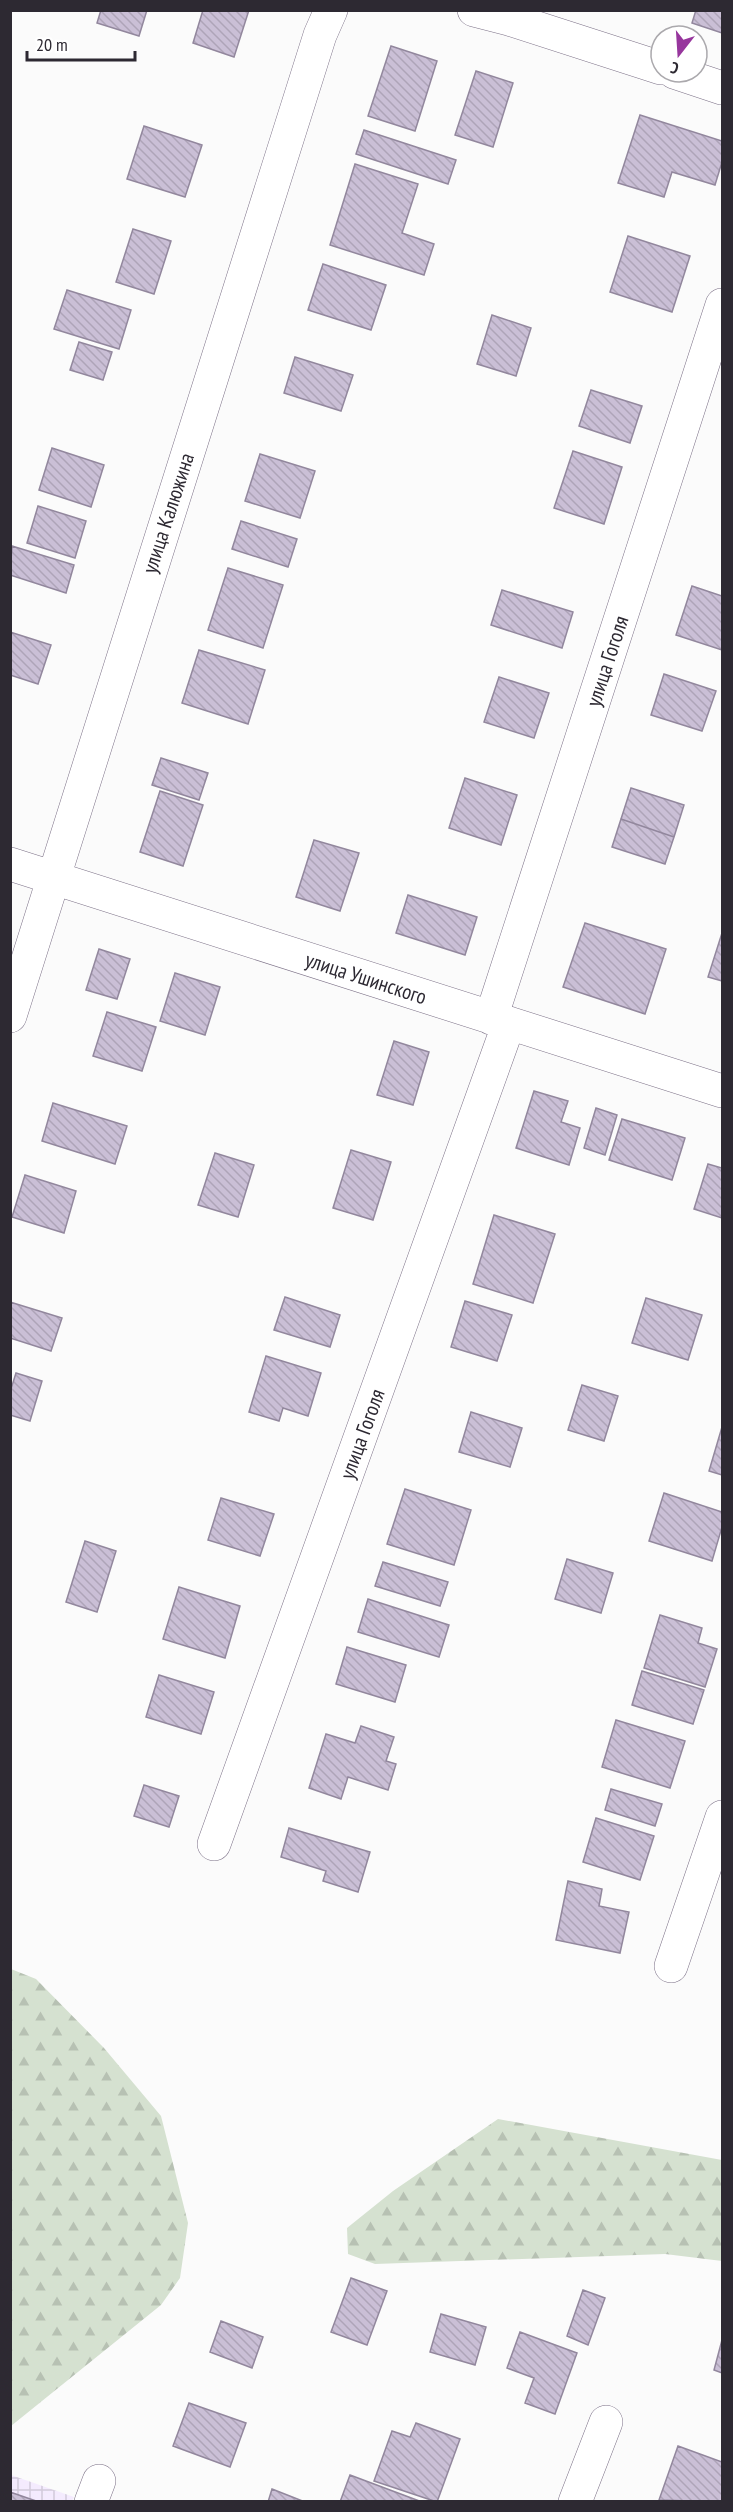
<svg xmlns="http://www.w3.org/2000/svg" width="733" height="2512" font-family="'PT Sans Narrow',sans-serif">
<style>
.industrial{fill:url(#industrial-grid)}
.forest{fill:url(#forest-firs)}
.building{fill:url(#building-back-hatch);stroke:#92879d;stroke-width:1.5}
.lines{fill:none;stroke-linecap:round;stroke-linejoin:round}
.street-casing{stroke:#7d7288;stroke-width:34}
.street{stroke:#fff;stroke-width:33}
.labels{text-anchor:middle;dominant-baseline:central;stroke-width:4.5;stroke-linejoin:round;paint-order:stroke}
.street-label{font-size:21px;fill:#2d2932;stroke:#fff}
</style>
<defs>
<pattern id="industrial-grid" width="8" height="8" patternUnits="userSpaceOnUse" patternTransform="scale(1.5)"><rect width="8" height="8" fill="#f4ebfe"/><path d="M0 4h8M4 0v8" fill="none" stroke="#d2cada"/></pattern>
<pattern id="forest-firs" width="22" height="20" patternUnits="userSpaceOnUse" patternTransform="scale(1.5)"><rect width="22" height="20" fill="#d5e1d0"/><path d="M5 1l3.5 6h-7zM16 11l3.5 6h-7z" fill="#b7c1b3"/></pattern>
<pattern id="building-back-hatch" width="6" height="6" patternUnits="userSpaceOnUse" patternTransform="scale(1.5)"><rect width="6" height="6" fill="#cabfd6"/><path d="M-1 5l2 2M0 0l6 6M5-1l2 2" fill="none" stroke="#aea4b8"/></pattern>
</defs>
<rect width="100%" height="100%" fill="#fbfbfb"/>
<path class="industrial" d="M11,2475L74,2497L72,2501L11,2502Z"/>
<path class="forest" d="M11,1969L36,1979L104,2048L161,2116L188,2223L180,2278L161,2305L11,2426Z
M498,2119L722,2160V2261L665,2254L375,2264L348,2254L347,2228L393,2191Z"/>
<path class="building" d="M101,10H147L139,36L97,23Z
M203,10H249L234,57L193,43Z
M696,10H722V33L692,23Z
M391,46L437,61L415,131L368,116Z
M476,71L513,83L493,147L455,135Z
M640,115L722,141V162L715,185L672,172L664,197L618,183Z
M144,126L202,145L185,197L127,179Z
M364,130L456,160L448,184L356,154Z
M355,164L418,184L402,233L434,244L424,275L330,245Z
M133,229L171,241L154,294L116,282Z
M628,236L690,256L672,312L610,292Z
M323,264L386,285L371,330L308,310Z
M67,290L131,310L119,349L54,329Z
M492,315L531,328L516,376L477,364Z
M79,342L112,352L103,380L70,370Z
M295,357L353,375L341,411L284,393Z
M591,390L642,406L630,443L579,426Z
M52,448L104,465L91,507L39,490Z
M573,451L622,467L604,524L554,508Z
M260,454L315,471L300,518L245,501Z
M38,506L86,521L75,558L27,543Z
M241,521L297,539L288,567L232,549Z
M12,546L74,565L66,593L10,575Z
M228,568L283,585L263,648L208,630Z
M692,586L722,596V650L676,635Z
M502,590L573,612L562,648L491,625Z
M10,632L51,645L38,684L10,675Z
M199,650L265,670L248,724L182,703Z
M664,674L716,691L702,731L651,715Z
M499,677L549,693L534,738L484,722Z
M161,758L208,773L199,800L152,785Z
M465,778L517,795L501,845L449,828Z
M631,788L684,805L674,837L621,819Z
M160,791L203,805L183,866L140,852Z
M621,819L674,837L665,864L612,847Z
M314,840L359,853L340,911L296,897Z
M408,895L477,917L465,955L396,933Z
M585,923L666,949L645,1014L563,987Z
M722,933V981L708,977Z
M99,949L130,959L117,999L86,990Z
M175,973L220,987L205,1035L160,1021Z
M107,1012L156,1027L142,1071L93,1056Z
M394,1041L429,1052L413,1105L377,1095Z
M534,1091L568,1101L561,1122L580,1128L569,1165L516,1148Z
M53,1103L127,1126L115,1164L42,1141Z
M596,1108L617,1115L605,1155L584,1148Z
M622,1119L685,1138L672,1180L609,1160Z
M351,1150L391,1162L373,1220L333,1208Z
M215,1153L254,1165L238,1217L198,1205Z
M708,1164L722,1168V1218L694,1209Z
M25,1175L76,1191L64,1233L12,1217Z
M494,1215L555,1234L533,1303L473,1284Z
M285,1297L340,1315L330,1347L274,1330Z
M646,1298L702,1315L688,1360L632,1343Z
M465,1301L512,1315L497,1361L451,1347Z
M10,1302L62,1318L51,1351L10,1338Z
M266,1356L321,1373L308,1416L283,1408L279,1421L249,1412Z
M16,1373L42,1381L30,1421L10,1415V1392Z
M582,1385L618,1396L604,1441L568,1430Z
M471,1412L522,1428L510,1467L459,1452Z
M722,1427V1475L709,1471Z
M405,1489L471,1510L454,1565L387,1544Z
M664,1493L722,1512V1527L712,1561L649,1541Z
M221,1498L274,1514L260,1556L208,1540Z
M85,1541L116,1551L97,1612L66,1602Z
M567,1559L613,1573L601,1613L555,1599Z
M383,1562L448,1582L440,1606L375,1586Z
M179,1587L240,1606L225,1658L163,1639Z
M368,1599L449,1625L439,1657L358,1632Z
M660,1615L702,1628L698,1643L717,1649L705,1687L644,1668Z
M347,1647L406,1665L395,1702L336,1684Z
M642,1671L704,1690L693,1724L632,1705Z
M159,1675L214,1692L201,1734L146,1717Z
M616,1720L685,1741L670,1788L602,1767Z
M361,1726L394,1737L386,1761L396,1764L388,1790L348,1777L341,1799L309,1788L326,1734L355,1743Z
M144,1785L179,1796L169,1827L134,1816Z
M611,1789L662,1804L655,1826L605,1810Z
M596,1818L654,1836L640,1880L583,1862Z
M289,1828L370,1852L358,1892L323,1881L326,1871L281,1857Z
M568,1881L602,1889L599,1906L629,1912L620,1953L556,1940Z
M351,2278L387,2291L367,2345L331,2332Z
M583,2290L605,2298L588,2345L567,2336Z
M441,2314L486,2327L475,2365L430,2352Z
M221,2321L263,2337L252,2368L210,2352Z
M520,2332L577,2353L555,2414L525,2403L534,2378L507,2368Z
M722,2340V2373L714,2370Z
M189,2403L246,2423L230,2467L173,2446Z
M416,2423L460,2439L437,2502L374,2481L392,2431L410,2437Z
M678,2446L722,2462V2502L659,2500Z
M350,2475L422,2502H340Z
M272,2489L305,2502H268Z
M10,2492L39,2502H10Z"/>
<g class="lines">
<defs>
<path id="street" d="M474,10L509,19L661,68
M674,72L722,88
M10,864L722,1091
M10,1016L320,35L331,10
M491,1018L722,305
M214,1844L509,1023
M671,1966L722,1817
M91,2502L99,2481
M575,2502L606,2422"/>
</defs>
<use href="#street" class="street-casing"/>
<use href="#street" class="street"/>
</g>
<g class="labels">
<g class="street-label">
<text transform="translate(168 513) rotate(-72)">улица Калюжина</text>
<text transform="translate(607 661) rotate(-72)">улица Гоголя</text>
<text transform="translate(366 978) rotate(18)">улица Ушинского</text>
<text transform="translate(362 1434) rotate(-70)">улица Гоголя</text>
</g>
</g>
<rect width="733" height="2512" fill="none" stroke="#2d2932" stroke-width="24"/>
<g transform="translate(679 54) rotate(197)"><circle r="28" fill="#ffffff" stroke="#aba9ad" stroke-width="1.5"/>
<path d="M0-4.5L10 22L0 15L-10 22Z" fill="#97369d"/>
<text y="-9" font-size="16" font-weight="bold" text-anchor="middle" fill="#2d2932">С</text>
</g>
<path d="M27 51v9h108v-9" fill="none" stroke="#2d2932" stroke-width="3"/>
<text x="36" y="51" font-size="18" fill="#2d2932" stroke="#ffffff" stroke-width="4.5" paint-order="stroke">20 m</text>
</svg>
